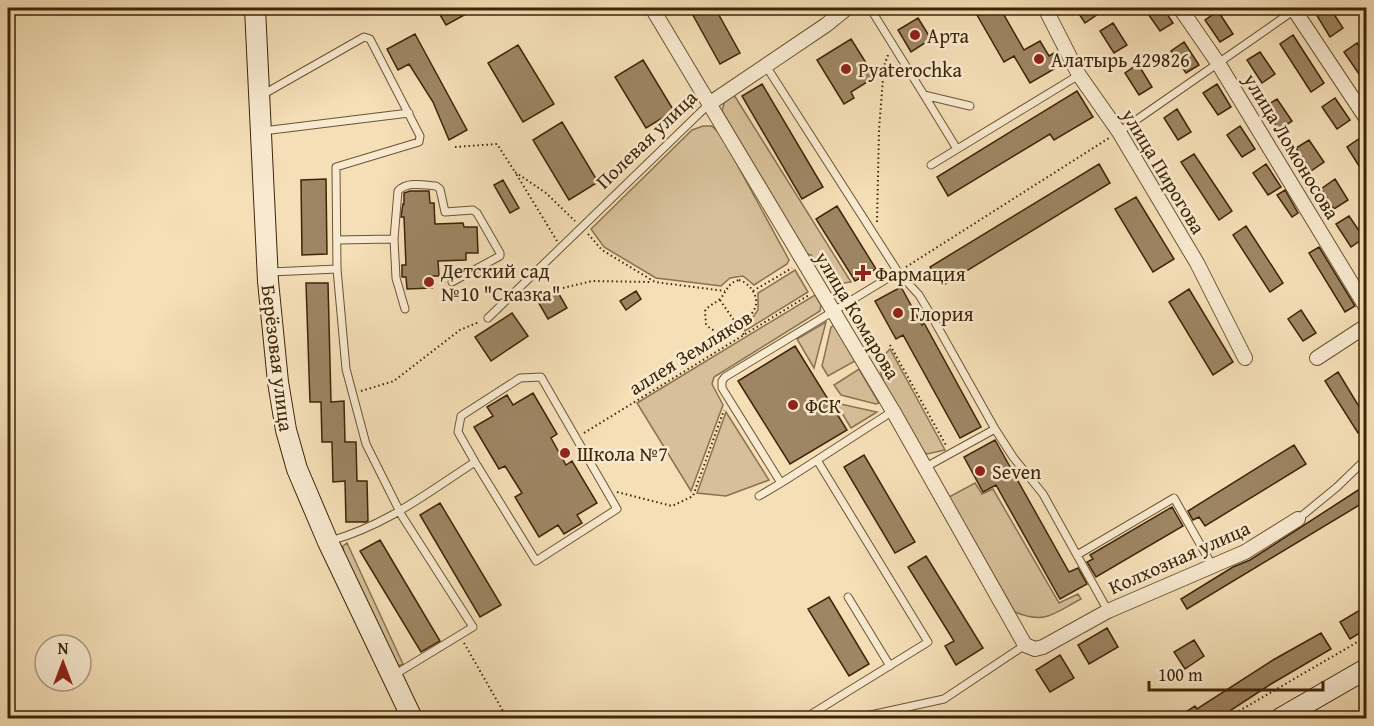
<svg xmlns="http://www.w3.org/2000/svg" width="1374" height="726" font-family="'Gentium Book Plus',serif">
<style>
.green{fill:#d6bf99;stroke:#8a7250;stroke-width:1.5}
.building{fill:#9e8563;stroke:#3f2407;stroke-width:1.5}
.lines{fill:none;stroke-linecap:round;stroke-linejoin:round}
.lane-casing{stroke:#6c5333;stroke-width:9}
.street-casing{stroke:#6c5333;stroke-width:16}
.secondary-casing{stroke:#3f2407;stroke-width:22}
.path{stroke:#3f2407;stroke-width:2;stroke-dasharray:1.5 3;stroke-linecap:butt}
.lane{stroke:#f8ead0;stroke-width:7}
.street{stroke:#f8ead0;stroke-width:14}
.secondary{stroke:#f8ead0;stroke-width:20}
.poi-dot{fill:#8f2418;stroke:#f8ead0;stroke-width:2}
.labels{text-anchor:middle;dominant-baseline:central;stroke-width:5;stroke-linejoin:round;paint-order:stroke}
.poi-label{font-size:20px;fill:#3f2407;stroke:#f8ead0;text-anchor:start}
.street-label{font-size:20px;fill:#3f2407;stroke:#f8ead0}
</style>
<rect width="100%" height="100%" fill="#f5dfb7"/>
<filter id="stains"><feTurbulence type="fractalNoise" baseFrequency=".00333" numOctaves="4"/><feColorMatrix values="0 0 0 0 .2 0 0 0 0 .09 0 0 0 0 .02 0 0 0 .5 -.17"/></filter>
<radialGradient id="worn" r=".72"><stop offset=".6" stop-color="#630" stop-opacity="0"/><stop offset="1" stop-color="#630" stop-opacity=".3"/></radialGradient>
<path class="green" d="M734,95L851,282L832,285L811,255L807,254L722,111L725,100Z
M703,126H712L721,135L789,260L787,264L754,285L743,276L730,278L721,286L656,278L604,247L591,229L692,130Z
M795,270L808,292L745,331L741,324L753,317L758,310V293Z
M815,295L821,305L820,311L714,377L712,384L723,405L691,491L637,403Z
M826,322L814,368L797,339Z
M835,325L855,361L828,376L822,366L831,327Z
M890,349L945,450L927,454L921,449C910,430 879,385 880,365C881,358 885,354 890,349Z
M859,369L879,403L876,404L841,395L834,385Z
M836,403L877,412L851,428Z
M726,412L769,480L726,496L697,493Z
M975,483L982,494L993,489L1059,603L1078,594L1081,599C1054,613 1046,625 1015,612L949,497Z
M347,543L403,664L398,666L344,554L343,546Z"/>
<path class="building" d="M436,8H477L446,25Z
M689,8H715L740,53L720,64Z
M973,8H1000L1024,50L1040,41L1049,56L1054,53L1061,65L1030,83L1014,56L1004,62Z
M1075,8H1094L1098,14L1085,23Z
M1144,8H1163L1173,23L1160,31Z
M1326,8H1330L1343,28L1330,37L1316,14Z
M1218,11L1233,34L1220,42L1205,20Z
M918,18L931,39L911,52L898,30Z
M1113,23L1127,45L1114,53L1100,31Z
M415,34L467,130L449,140L433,102L409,64L398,70L387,49Z
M1293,35L1324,83L1311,92L1280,44Z
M851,39L875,77L851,92L854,98L844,104L817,60Z
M1184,42L1199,65L1186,73L1171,51Z
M1357,43L1366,58V69L1359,74L1344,52Z
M518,45L554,104L523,122L488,63Z
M1260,52L1275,74L1262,83L1247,60Z
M643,60L674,111L646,128L615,77Z
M1138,64L1152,87L1139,95L1125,73Z
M762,84L823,187L802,199L742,96Z
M1217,84L1231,107L1218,115L1203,93Z
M1077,91L1093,117L1054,140L1050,134L948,196L937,177Z
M1335,98L1350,120L1337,129L1322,107Z
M1277,99L1292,121L1279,130L1264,107Z
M1177,109L1191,132L1178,140L1164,118Z
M562,122L598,182L569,200L533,140Z
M1240,126L1255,149L1242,157L1227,135Z
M1360,138L1366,149V177L1347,147Z
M1309,140L1324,162L1311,171L1296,148Z
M1194,154L1232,211L1219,220L1181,162Z
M1099,164L1110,183L942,286L930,267Z
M1266,164L1281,187L1268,195L1253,173Z
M326,179L327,254L302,255L301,180Z
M1335,179L1348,200L1334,209L1321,189Z
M503,180L519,208L510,213L494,185Z
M1285,190L1298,213L1292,217L1277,195Z
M410,191H429L430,203H434L435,224L463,223L464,227H477L478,253H466V260L438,261L439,276H432V288L407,289L406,277H402V265H406L404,217H401L403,204H404V193Z
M1136,197L1174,259L1153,272L1115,209Z
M837,206L876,269L855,281L816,219Z
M1349,216L1364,238L1351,247L1336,224Z
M1246,226L1283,283L1270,292L1233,235Z
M1319,247L1355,306L1345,312L1309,253Z
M306,283H328L331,402L344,401L345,442H356L357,481H367L368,521L366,522H346L345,481L333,482L332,442H322L321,402H310Z
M901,287L922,325L924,323L981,427L960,438L903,335L896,339L875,301Z
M556,289L567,308L548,319L537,300Z
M1189,289L1233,362L1213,375L1169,302Z
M636,291L641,299L626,310L620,301Z
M1301,310L1316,333L1303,341L1288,319Z
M512,313L528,336L491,361L475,337Z
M795,346L847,430L790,464L738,381Z
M1338,372L1366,418V427L1358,433L1325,381Z
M533,393L557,434L551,438L566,465L572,461L597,503L577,515L582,523L564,534L558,525L539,537L515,497L522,493L505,466L499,469L474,427L493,416L487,407L507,395L513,405Z
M995,440L1069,572L1078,568L1087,584L1060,599L996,485L983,492L964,457Z
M1294,445L1306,464L1205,526L1199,517L1193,520L1188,511Z
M864,455L915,542L895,553L844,467Z
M1366,485V501L1187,609L1181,599L1233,567L1250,560Z
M440,503L501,605L480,617L420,515Z
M1172,507L1183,526L1096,577L1087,562L1093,559L1090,555Z
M380,540L440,641L421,652L360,551Z
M926,556L983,648L956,665L945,646L954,641L908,567Z
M829,597L869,664L849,676L808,609Z
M1360,610L1366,621V629L1350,639L1340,622Z
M1107,628L1118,647L1089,664L1078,645Z
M1321,633L1331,649L1271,684L1219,718H1176L1195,706L1197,709L1273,660Z
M1194,640L1204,656L1185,669L1174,652Z
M1060,655L1074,678L1050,692L1036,670Z"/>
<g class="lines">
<defs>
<path id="lane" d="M870,8L924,95L970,106
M766,66L898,272L919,295L931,315L995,429L924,468
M262,95L364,37L370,39L420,136L419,142L336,167L337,269L270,272
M924,95L957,149
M263,131L409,113
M1119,132L1296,9
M931,165L1079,75
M394,239L398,191C407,181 424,185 436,186L440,189L445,212L473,210L477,213L500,253V256L452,282
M337,240L394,239L396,278L405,309
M337,269L346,369L366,444L402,516L473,627L394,675
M488,318L709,104
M995,429L1013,457L1043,494L1108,611
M817,460L781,483L722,388V381L725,377L898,272
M759,496L781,483
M1298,519L1337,487L1366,459
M330,541C387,525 427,493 475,462L458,432L461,416L520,378L541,377L617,509L536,561L475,462
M1077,555L1174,498L1213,567
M848,597L890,666
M805,718L928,642L817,460L893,411
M857,718L944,699L1025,645"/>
<path id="street" d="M652,8L893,411L1025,645L1035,649L1043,647L1108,611L1245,552L1298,519
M1045,8L1079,75L1119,132L1197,263L1245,358
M1180,8L1218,63L1366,307
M1293,8L1366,118
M709,104L826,25L847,8
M1317,358L1366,326"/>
<path id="secondary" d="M255,8L268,281L278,382L286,430L297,469L328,542L412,718
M1281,718L1366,669"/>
</defs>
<use href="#lane" class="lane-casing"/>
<use href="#street" class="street-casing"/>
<use href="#secondary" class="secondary-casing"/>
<path class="path" d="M455,147L497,144L515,172
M877,222L879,130L884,66L888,55
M588,234L602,250L655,282L725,291
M557,241L515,172L546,193L575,221
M906,267L1109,138
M739,280C750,283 761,298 754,310C750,319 728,331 718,331C713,331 709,328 706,324L705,311C709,305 716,303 721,298C727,290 728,283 739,280Z
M563,288L592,281L652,282
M753,291L792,268
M720,300L744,335
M890,345L947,447
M361,391L394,381L460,330L479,322
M584,433L809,295
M617,492L672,506L693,496L724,410
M464,643L507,718
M1227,718L1366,637"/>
<use href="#lane" class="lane"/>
<use href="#street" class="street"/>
<use href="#secondary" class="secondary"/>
</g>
<g class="poi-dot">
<circle cx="915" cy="35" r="6"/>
<circle cx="1039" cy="59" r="6"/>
<circle cx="846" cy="69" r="6"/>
<path d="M860 264h6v6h6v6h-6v6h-6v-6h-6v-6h6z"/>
<circle cx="429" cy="282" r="6"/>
<circle cx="898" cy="313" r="6"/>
<circle cx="793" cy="405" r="6"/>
<circle cx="565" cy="453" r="6"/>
<circle cx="980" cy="471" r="6"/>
</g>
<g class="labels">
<g class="poi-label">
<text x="927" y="35">Арта</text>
<text x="1051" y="59">Алатырь 429826</text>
<text x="858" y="69">Pyaterochka</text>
<text x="441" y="270">Детский сад<tspan x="441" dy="23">№10 "Сказка"</tspan></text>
<text x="875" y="273">Фармация</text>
<text x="910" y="313">Глория</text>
<text x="805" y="405">ФСК</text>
<text x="577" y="453">Школа №7</text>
<text x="992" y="471">Seven</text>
</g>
<g class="street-label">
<text transform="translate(646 139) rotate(-44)">Полевая улица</text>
<text transform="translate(1292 146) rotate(59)">улица Ломоносова</text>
<text transform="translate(1164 171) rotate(59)">улица Пирогова</text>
<text transform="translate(858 315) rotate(59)">улица Комарова</text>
<text transform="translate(690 352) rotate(-32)">аллея Земляков</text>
<text transform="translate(278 358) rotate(83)">Берёзовая улица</text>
<text transform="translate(1179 557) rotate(-24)">Колхозная улица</text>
</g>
</g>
<rect width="1374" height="726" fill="none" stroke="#f5dfb7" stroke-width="30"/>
<rect x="9" y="9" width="1356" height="708" fill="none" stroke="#3f2407" stroke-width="3"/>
<rect x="15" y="15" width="1344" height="696" fill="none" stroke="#3f2407" stroke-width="1.5"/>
<g transform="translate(63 663)"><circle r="28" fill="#f8ead0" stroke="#ae9b80" stroke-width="1.5"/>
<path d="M0-4.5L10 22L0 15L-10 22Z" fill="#8f2418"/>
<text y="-9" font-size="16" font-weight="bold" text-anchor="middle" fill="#3f2407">N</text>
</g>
<path d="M1149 681v9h174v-9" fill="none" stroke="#3f2407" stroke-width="3"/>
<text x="1158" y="681" font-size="18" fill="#3f2407" stroke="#f8ead0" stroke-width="4.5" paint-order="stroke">100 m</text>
<rect width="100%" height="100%" filter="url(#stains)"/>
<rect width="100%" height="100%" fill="url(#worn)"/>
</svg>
